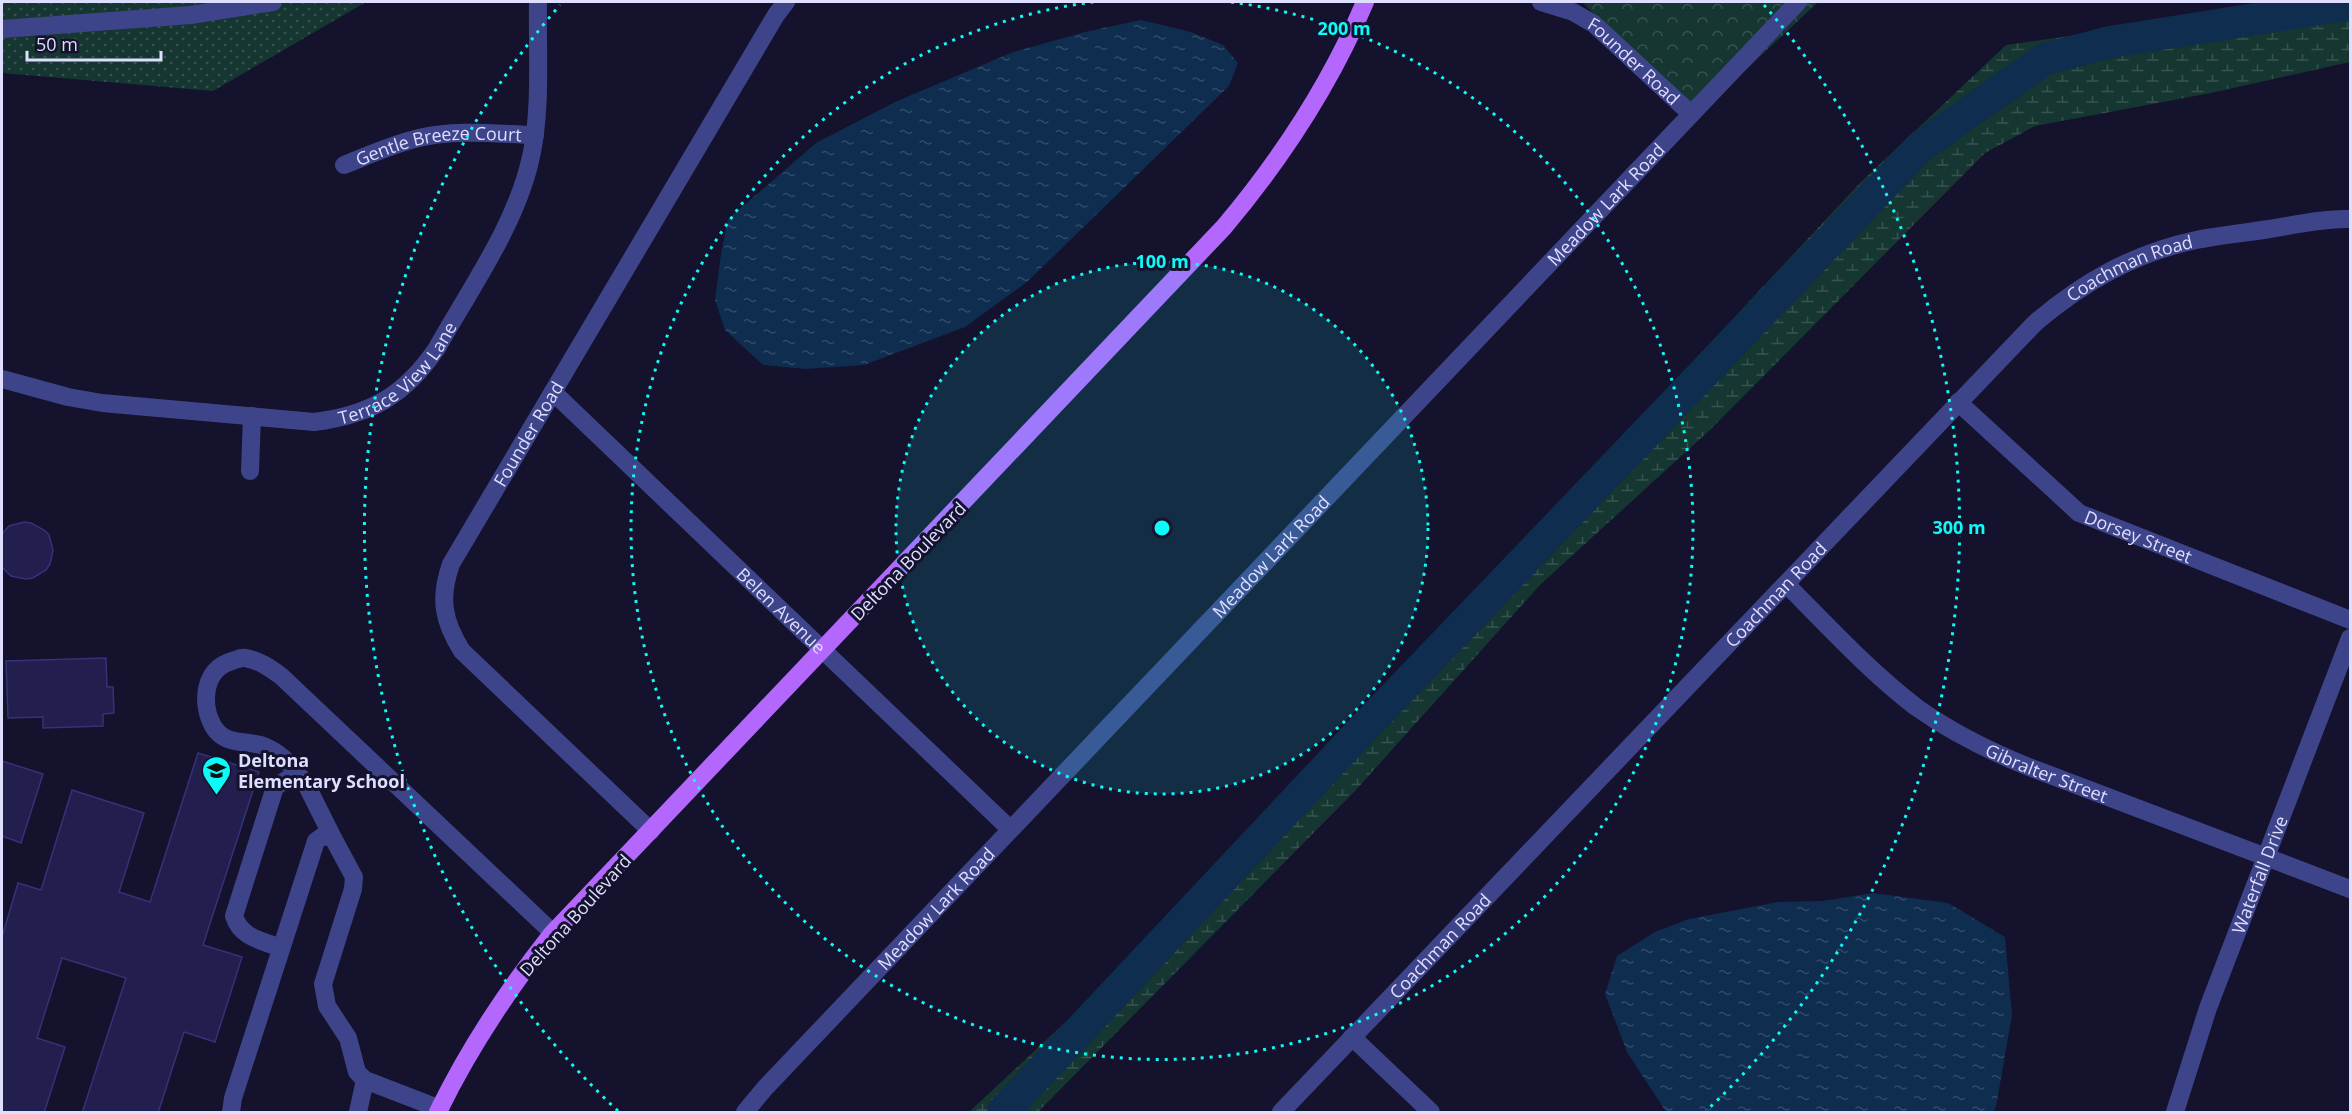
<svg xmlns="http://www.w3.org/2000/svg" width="2352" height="1114" font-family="'Open Sans',sans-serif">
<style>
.grass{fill:url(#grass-dots)}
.wetland{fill:url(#wetland-marsh)}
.park{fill:url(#park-crowns)}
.water{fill:url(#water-ripples)}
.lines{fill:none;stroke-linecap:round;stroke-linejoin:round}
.river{stroke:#0e2d4f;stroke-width:32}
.building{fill:#221e4d;stroke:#373179;stroke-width:1.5}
.minor{stroke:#3e448a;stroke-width:18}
.major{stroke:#b367fd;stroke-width:18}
.ring{fill:none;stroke:#0dfbf8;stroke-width:3;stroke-dasharray:3 6}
.labels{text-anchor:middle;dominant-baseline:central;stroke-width:6;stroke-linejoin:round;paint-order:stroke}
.street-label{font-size:18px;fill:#dedeff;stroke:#14122c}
.poi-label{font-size:18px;font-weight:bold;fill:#dedeff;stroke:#14122c;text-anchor:start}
.centre{fill:#0dfbf8;stroke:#14122c;stroke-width:3}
.ring-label{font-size:18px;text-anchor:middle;font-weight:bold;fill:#0dfbf8;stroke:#14122c;stroke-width:6;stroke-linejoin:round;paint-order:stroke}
</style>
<defs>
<pattern id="grass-dots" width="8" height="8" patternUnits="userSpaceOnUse" patternTransform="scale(1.5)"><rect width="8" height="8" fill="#153631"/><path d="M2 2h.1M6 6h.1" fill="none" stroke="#375350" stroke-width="1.8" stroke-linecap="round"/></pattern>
<pattern id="wetland-marsh" width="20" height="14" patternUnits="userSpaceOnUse" patternTransform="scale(1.5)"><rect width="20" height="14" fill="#153631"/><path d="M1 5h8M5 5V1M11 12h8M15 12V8" fill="none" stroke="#375350"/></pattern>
<pattern id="park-crowns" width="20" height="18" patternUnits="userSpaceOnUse" patternTransform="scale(1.5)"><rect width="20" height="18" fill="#153631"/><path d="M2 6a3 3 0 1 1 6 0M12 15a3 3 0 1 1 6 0" fill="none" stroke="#375350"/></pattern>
<pattern id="water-ripples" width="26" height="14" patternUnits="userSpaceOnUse" patternTransform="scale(1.5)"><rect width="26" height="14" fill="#0e2d4f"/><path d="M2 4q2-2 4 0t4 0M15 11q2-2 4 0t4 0" fill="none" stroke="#314b69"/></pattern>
</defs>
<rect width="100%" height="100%" fill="#14122c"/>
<path class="grass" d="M2,2H366L213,91L2,73Z"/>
<path class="wetland" d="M2292,2H2350V62L2211,93L2035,126L1985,153L1711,429L1540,585L1355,791L1038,1112H969L1208,889L1642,416L1860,183L2006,45L2090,33L2233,18Z"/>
<path class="park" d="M1582,2H1818L1696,117Z"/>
<path class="water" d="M1141,20L1191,32L1223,45L1238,63L1229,86L1027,282L965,327L864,365L806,369L763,365L725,330L715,300L721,254L728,219L816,143L895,102L1013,52L1085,32Z
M1873,893L1948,903L2005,937L2012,1015L1996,1107L1993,1112H1666L1627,1052L1605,994L1617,956L1655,932L1689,919L1778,902L1823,901Z"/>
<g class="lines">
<path class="river" d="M1003,1112L1357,735L1921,146L2045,59L2110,42L2350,4"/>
</g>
<path class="building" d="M24,522L31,523L44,530L49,535L53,550L50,564L46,570L33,578L26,579L11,576L2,567V534L9,526Z
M106,658L107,687H113L114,713L103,714V726L43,728V717L8,718L6,661Z
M198,753L259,772L203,945L242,957L215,1042L184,1032L158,1113H82L126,978L62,958L37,1038L65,1047L44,1113H2V937L18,883L41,890L72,790L144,813L119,892L150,902Z
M2,761L43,774L21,843L2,836Z"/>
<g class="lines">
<g class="minor">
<path id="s1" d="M1541,2L1573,12L1594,24L1691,114"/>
<path d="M2,29L191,15L273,2"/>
<path id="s2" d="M344,165C369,155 393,144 419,138C456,129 497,134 535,135"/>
<path id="s3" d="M2,379L68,397L102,403L314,422C371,415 405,395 437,348C470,289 515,226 530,161C542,113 537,51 538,2"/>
<path id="s4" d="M553,392L1010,829"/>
<path id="s5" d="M1958,402L2079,513L2350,620"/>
<path d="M250,471L252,416"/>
<path id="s6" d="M1786,584C1828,626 1869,671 1916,707C1951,732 1989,751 2029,767L2350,889"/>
<path d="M300,777C290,765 281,753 266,747C248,739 225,747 213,726C201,704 203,669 232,661C236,660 241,657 245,658C259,660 270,668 281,676L553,933"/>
<path id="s7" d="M651,831L462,651C443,621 439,598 451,564L776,15L786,2"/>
<path d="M280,948C261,940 241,938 234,916L275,787L286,780L300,777L307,786L333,838"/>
<path d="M1352,1037L1431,1112"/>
<path d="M231,1112L233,1098L316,841L323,836L333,838L354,877L353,889L323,984L327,1006L348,1038L357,1072L365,1080L440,1109"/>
<path d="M358,1112L365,1080"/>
<path id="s8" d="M745,1112L765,1088L1798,2"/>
<path id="s9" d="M1281,1112L2035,323C2083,282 2134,253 2196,240C2220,235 2245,233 2269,229C2295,225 2324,218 2350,219"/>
<path id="s10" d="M2175,1112L2208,1008L2350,638"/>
</g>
<path class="major" d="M438,1112C469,1048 507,991 551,935L1224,227C1282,158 1330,85 1365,2"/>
</g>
<circle cx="1162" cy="528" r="266" fill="#0dfbf8" fill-opacity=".12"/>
<g class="ring">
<circle cx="1162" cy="528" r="266"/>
<path d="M1231 2A531 531 0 1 1 1093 2"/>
<path d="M618 1111A797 797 0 0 1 560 5M1764 5A797 797 0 0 1 1706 1111"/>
</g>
<defs>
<symbol id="school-pin" viewBox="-11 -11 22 30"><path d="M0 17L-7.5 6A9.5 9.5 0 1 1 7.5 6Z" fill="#0dfbf8" stroke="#14122c"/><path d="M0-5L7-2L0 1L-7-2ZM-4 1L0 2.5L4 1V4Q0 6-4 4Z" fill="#111"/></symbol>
</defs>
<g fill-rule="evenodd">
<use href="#school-pin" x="200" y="754" width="33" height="45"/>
</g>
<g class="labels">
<g class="street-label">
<text stroke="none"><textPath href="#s1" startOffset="112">Founder Road</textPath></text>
<text stroke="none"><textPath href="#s2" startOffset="98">Gentle Breeze Court</textPath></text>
<text stroke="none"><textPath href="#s8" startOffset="1251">Meadow Lark Road</textPath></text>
<text stroke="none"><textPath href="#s9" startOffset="1202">Coachman Road</textPath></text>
<text stroke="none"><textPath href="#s3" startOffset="417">Terrace View Lane</textPath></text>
<text stroke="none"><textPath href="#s7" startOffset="504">Founder Road</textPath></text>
<text stroke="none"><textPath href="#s5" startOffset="228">Dorsey Street</textPath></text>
<text stroke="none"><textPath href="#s8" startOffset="765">Meadow Lark Road</textPath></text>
<text transform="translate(908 561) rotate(-46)">Deltona Boulevard</text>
<text stroke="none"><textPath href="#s9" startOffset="716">Coachman Road</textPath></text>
<text stroke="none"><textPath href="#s4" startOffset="316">Belen Avenue</textPath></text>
<text stroke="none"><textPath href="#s6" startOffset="326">Gibralter Street</textPath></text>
<text stroke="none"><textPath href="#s10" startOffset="252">Waterfall Drive</textPath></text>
<text stroke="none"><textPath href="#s8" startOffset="279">Meadow Lark Road</textPath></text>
<text transform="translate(575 915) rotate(-48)">Deltona Boulevard</text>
<text stroke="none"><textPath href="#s9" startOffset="230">Coachman Road</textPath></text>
</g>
<g class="poi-label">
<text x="238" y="760">Deltona<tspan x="238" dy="21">Elementary School</tspan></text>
</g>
</g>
<circle cx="1162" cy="528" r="9" class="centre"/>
<g class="ring-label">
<text x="1344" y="35">200 m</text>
<text x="1162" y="268">100 m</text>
<text x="1959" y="534">300 m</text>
</g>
<rect width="2352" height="1114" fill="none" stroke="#dedeff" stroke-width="6"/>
<path d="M27 51v9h134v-9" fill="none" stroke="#dedeff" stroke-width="3"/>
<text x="36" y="51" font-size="18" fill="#dedeff" stroke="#14122c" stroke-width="4.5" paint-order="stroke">50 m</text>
</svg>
